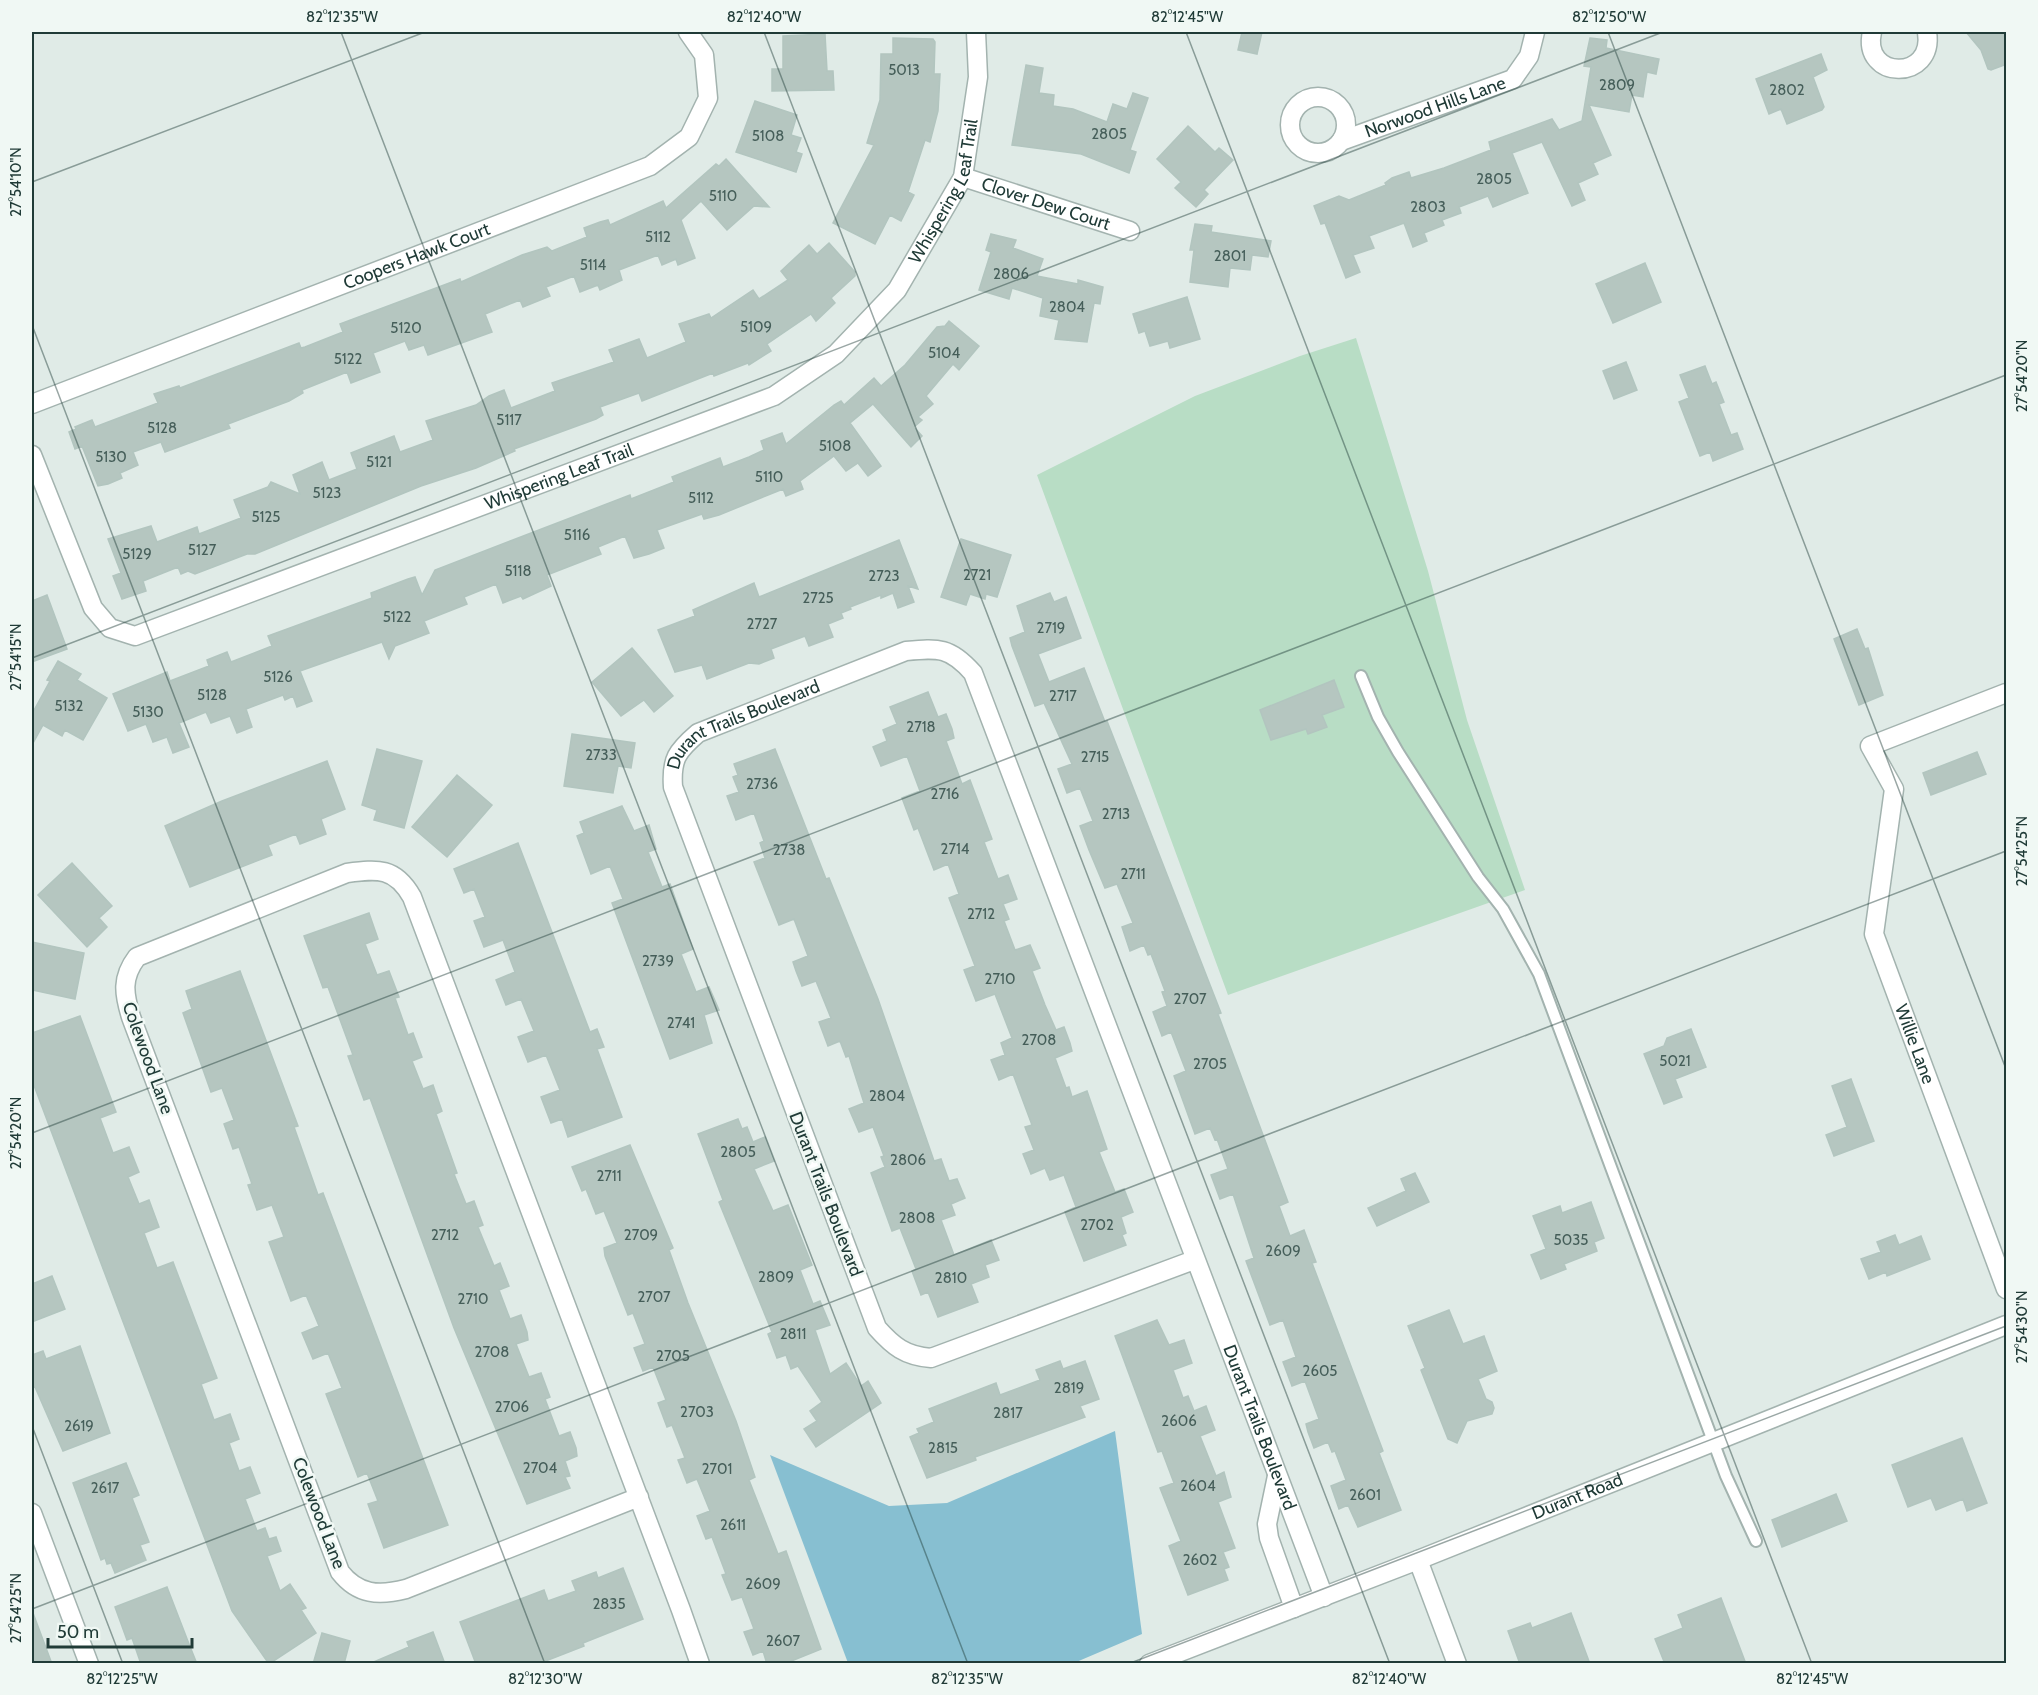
<svg xmlns="http://www.w3.org/2000/svg" width="2038" height="1695" font-family="Cabin,sans-serif">
<style>
.green{fill:#b8ddc5}
.water{fill:#87bfd1}
.building{fill:#b5c6c0;stroke:#b2c5bf;stroke-width:1.5}
.lines{fill:none;stroke-linecap:round;stroke-linejoin:round}
.service-casing{stroke:#a3b3af;stroke-width:14}
.minor-casing{stroke:#a3b3af;stroke-width:21}
.tertiary-casing{stroke:#a3b3af;stroke-width:21}
.service{stroke:#fff;stroke-width:10}
.minor{stroke:#fff;stroke-width:18}
.tertiary{stroke:#fff;stroke-width:18}
.ticks{fill:none;stroke:#203b37;stroke-width:1.5;stroke-opacity:0.45}
.labels{text-anchor:middle;dominant-baseline:central;stroke-width:5;stroke-linejoin:round;paint-order:stroke}
.number-label{font-size:15px;fill:#455e59}
.street-label{font-size:18px;fill:#203b37;stroke:#f0f8f4}
.neatline{fill:none;stroke:#203b37;stroke-width:2}
.ticks-label{font-size:15px;text-anchor:middle;fill:#203b37}
</style>
<rect width="100%" height="100%" fill="#e0ebe7"/>
<path class="green" d="M1356,338L1428,571L1467,720L1525,890L1228,995L1037,475L1195,396L1300,356Z"/>
<path class="water" d="M1115,1431L1142,1634L1074,1663H848L770,1455L889,1506L947,1503Z"/>
<path class="building" d="M1242,32H1262L1257,54L1238,50Z
M1966,32H2007V64L1991,70L1988,69L1981,50Z
M825,34L827,71H833L834,90L772,91V69H783V36Z
M893,38L933,39L935,42L934,74H940L938,111L930,142L925,140L908,192L914,195L901,221L890,215L875,244L833,223L874,145L867,143L880,100L881,54H893Z
M1590,38L1607,40L1606,48L1659,59L1656,74L1647,72L1643,97L1632,95L1629,112L1589,105L1611,155L1593,163L1598,174L1578,183L1585,200L1572,206L1542,142L1512,153L1528,193L1493,207L1488,196L1459,207L1461,213L1442,220L1444,225L1424,233L1427,241L1413,247L1404,223L1369,236L1374,248L1353,255L1360,272L1346,278L1325,223L1321,224L1314,206L1339,196L1349,200L1386,185L1385,183L1392,178L1409,172L1411,178L1444,168L1491,150L1489,142L1552,119L1559,130L1582,121L1591,67L1584,66Z
M1821,54L1827,70L1813,77L1824,107L1822,110L1787,124L1781,109L1769,114L1756,79Z
M1026,65L1043,68L1039,93L1054,95L1053,106L1073,109L1107,122L1113,104L1127,109L1133,93L1148,98L1130,150L1136,152L1129,173L1081,154L1012,145Z
M755,101L797,115L791,135L801,138L796,152L802,154L796,172L736,152Z
M1188,126L1215,152L1219,148L1233,160L1204,190L1208,194L1196,207L1175,188L1181,182L1157,159Z
M726,159L769,207L754,206L727,230L701,201L681,220L695,258L678,265L676,259L662,265L658,255L619,270L622,280L600,290L598,285L580,292L574,276L546,287L550,296L523,307L520,300L485,314L492,332L428,355L424,345L409,350L405,341L373,353L380,372L351,383L347,372L302,390L303,393L289,401L228,424L230,428L165,452L161,442L133,452L138,465L120,473L122,478L108,484L98,486L82,446L75,449L69,432L76,429L75,427L92,420L95,427L158,403L154,394L179,386L180,388L299,343L301,348L305,347L343,332L340,324L460,279L461,282L522,255L547,247L552,251L587,237L584,228L600,222L608,220L610,225L663,201L666,208L716,164L719,166Z
M1195,224L1212,226L1211,232L1271,241L1268,257L1252,255L1250,270L1230,268L1228,287L1190,282L1194,250H1190Z
M991,234L1016,240L1013,248L1043,259L1037,276L1078,284V280L1103,287L1100,304L1094,303L1087,342L1055,339L1059,320L1040,316L1043,298L1012,288L1009,299L979,290L991,252L986,250Z
M829,243L855,272V276L831,298L835,303L816,321L811,314L767,344L771,351L749,365L748,363L714,376L713,373L642,401L639,393L600,407L603,415L596,419L514,449L515,451L476,468L421,486L255,554H247L195,574L188,571L181,574L178,567L143,581L146,591L122,599L113,576L121,573L108,539L151,526L157,542L197,527L199,534L241,518L234,500L268,487L271,482L300,494L293,475L322,462L329,480L357,469L351,453L394,436L400,452L433,440L426,421L476,405L489,396L504,390L511,408L555,391L552,383L614,362L609,350L639,339L647,358L686,342L679,324L709,314L711,318L753,290L759,299L788,280L781,271L809,245L817,254Z
M1645,263L1661,302L1613,323L1596,284Z
M1187,297L1200,339L1170,348L1168,341L1150,346L1145,331L1139,333L1133,314Z
M949,321L979,346L959,370L953,364L926,396L933,404L918,417L922,420L914,427L922,436L911,447L873,404L850,423L881,466L868,476L858,463L846,471L834,456L800,481L803,489L786,496L783,489L719,515L704,519L702,514L657,530L664,548L649,554L634,558L625,536L598,547L601,554L547,575L551,586L523,599L521,596L503,603L496,584L464,597L467,604L424,621L429,633L395,646L389,659L382,642L300,671L312,701L297,707L293,696L285,700L283,695L246,709L252,727L237,733L230,716L211,723L206,712L179,723L189,747L173,753L167,737L153,742L146,724L128,731L113,694L167,672L170,681L209,666L207,660L227,652L231,662L272,646L268,636L372,598L371,593L408,579L415,577L422,595L435,570L630,495L631,499L674,482L672,477L720,458L723,467L749,457L764,450L761,441L782,433L786,444L834,405L841,401L844,405L874,378L881,386L905,365L937,327L945,326Z
M1626,362L1637,390L1614,399L1603,371Z
M1705,366L1712,384L1716,382L1724,402L1719,404L1731,435L1737,433L1743,449L1713,461L1710,452L1700,456L1679,402L1689,398L1680,375Z
M961,539L1011,555L997,597L986,594L985,599L970,594L966,605L941,597Z
M899,540L918,589L908,586L914,602L898,608L893,593L881,598V595L850,607L851,609L841,613L843,618L828,624L833,637L809,646L805,636L771,649L774,658L759,664L749,663L707,679L702,665L675,672L658,630L695,616L693,610L754,583L759,597Z
M1050,593L1054,602L1066,597L1081,638L1038,654L1049,682L1084,668L1105,722L1107,721L1221,1013L1218,1014L1288,1202L1279,1206L1290,1236L1304,1230L1316,1262L1312,1263L1383,1451L1379,1453L1401,1510L1358,1527L1348,1505L1339,1509L1331,1486L1346,1480L1335,1451L1332,1452L1328,1442L1314,1448L1308,1432L1306,1424L1319,1419L1305,1381L1292,1386L1283,1362L1296,1357L1283,1320L1270,1325L1246,1261L1254,1258L1233,1194L1220,1199L1211,1175L1228,1169L1217,1139L1215,1140L1210,1128L1195,1134L1174,1076L1186,1071L1171,1032L1162,1036L1153,1012L1167,1006L1162,992L1165,991L1151,954L1148,955L1144,945L1130,951L1122,927L1133,923L1117,884L1105,888L1089,850L1080,826L1093,821L1080,788L1067,793L1058,769L1072,764L1044,703L1035,706L1012,646L1010,638L1025,632L1017,606Z
M47,595L67,649L32,662V601Z
M1857,629L1865,649L1868,648L1883,695L1859,705L1834,639Z
M632,648L673,696L654,712L644,700L621,716L592,682Z
M58,661L81,674L77,680L107,698L83,740L65,730L62,736L43,725L32,745V714L50,681L47,680Z
M1334,680L1344,707L1322,715L1327,727L1308,734L1306,729L1271,740L1260,710Z
M928,692L938,717L946,714L952,729L954,738L946,741L962,784L970,780L976,796L992,839L984,842L998,879L1008,875L1017,899L1003,904L1009,919L1004,921L1015,950L1030,945L1040,968L1032,971L1045,1005L1056,1030L1064,1027L1070,1043L1072,1051L1055,1058L1066,1088L1069,1087L1072,1097L1087,1091L1107,1149L1099,1152L1115,1192L1124,1189L1133,1212L1121,1217L1126,1233L1122,1235L1126,1245L1084,1261L1065,1212L1076,1207L1064,1175L1050,1180L1045,1168L1031,1174L1023,1154L1034,1150L1025,1127L1032,1125L1013,1074L999,1080L991,1060L1005,1055L1001,1043L1012,1038L995,994L976,1001L964,970L975,966L949,898L959,894L948,864L934,870L918,828L914,830L902,798L920,791L907,756L881,766L873,747L887,741L883,730L897,724L890,707Z
M572,734L635,743L631,768L618,766L613,793L564,786Z
M377,749L422,761L404,828L374,820L377,810L362,805Z
M775,749L826,879L829,878L878,999L934,1161L941,1159L949,1181L957,1179L965,1198L951,1204L955,1215L941,1220L954,1255L991,1240L999,1260L985,1265L989,1277L971,1284L978,1302L938,1317L928,1292L921,1295L912,1271L916,1269L900,1228L892,1231L871,1173L885,1167L881,1157L884,1156L873,1127L859,1132L849,1109L864,1103L849,1056L846,1057L840,1041L828,1046L819,1022L831,1018L816,981L802,986L796,971L793,962L808,956L794,919L779,925L754,862L765,858L760,843L764,841L754,813L736,820L727,796L739,792L733,777L738,775L734,764Z
M1977,752L1986,774L1931,795L1923,773Z
M327,761L345,809L321,819L326,834L300,844L296,834L268,845L272,855L190,887L165,826L222,801Z
M457,775L492,805L447,857L412,827Z
M622,806L634,831L649,825L656,849L648,852L662,887L670,884L693,949L681,954L696,992L709,987L719,1010L704,1015L712,1043L670,1059L612,903L623,899L610,866L591,874L577,836L584,833L580,822Z
M518,843L590,1032L597,1029L604,1047L597,1049L622,1117L568,1137L562,1119L551,1123L541,1097L560,1090L546,1055L528,1062L518,1037L534,1031L521,999L506,1005L496,980L515,972L503,940L484,947L474,921L485,917L474,889L464,893L454,869Z
M72,863L112,906L99,918L107,927L87,947L38,895Z
M369,913L378,939L365,944L377,975L389,971L399,997L395,998L408,1035L413,1033L422,1057L412,1061L423,1089L433,1085L442,1111L436,1114L457,1173L454,1174L466,1204L474,1201L483,1225L478,1227L494,1266L500,1263L509,1286L499,1290L510,1319L521,1315L527,1332L528,1340L516,1344L529,1377L541,1373L550,1397L545,1399L559,1436L570,1432L576,1448L577,1456L565,1461L570,1476L565,1477L570,1488L527,1504L454,1328L370,1098L364,1100L348,1056L353,1055L328,987L323,988L304,936Z
M32,942L84,953L75,999L32,990Z
M240,971L298,1126L294,1127L318,1195L323,1193L448,1525L384,1548L368,1504L378,1501L367,1473L358,1477L326,1394L342,1388L328,1353L313,1359L302,1333L319,1326L306,1295L291,1301L269,1242L284,1237L272,1205L257,1210L248,1185L252,1184L239,1147L233,1149L224,1124L234,1120L222,1088L211,1092L183,1013L192,1009L186,991Z
M80,1016L116,1112L100,1118L113,1153L129,1147L139,1172L128,1177L139,1204L149,1200L159,1227L144,1233L157,1268L173,1262L203,1341L217,1378L201,1384L214,1420L230,1414L239,1439L229,1443L239,1471L250,1467L260,1493L245,1499L257,1531L265,1528L269,1539L276,1537L281,1551L267,1556L280,1591L290,1584L306,1608L301,1610L316,1633L269,1664L232,1611L32,1080V1033Z
M1691,1029L1706,1067L1675,1079L1682,1097L1664,1104L1644,1054L1664,1046L1667,1038Z
M1851,1079L1874,1141L1834,1156L1826,1135L1847,1127L1832,1086Z
M738,1119L742,1129L747,1127L753,1142L765,1137L774,1161L754,1169L773,1211L788,1205L812,1265L800,1270L813,1304L820,1301L830,1325L815,1330L830,1374L846,1363L861,1386L868,1381L881,1403L816,1447L804,1429L817,1421L810,1411L822,1402L798,1366L791,1369L786,1355L777,1358L768,1334L772,1332L719,1202L723,1200L698,1134Z
M630,1145L673,1248L669,1250L688,1303L736,1421L755,1477L749,1480L778,1554L786,1551L821,1649L784,1664H767L763,1651L753,1655L744,1632L754,1629L742,1597L732,1600L722,1575L726,1574L712,1537L706,1539L697,1516L710,1511L697,1479L687,1483L678,1460L685,1458L672,1425L667,1427L658,1403L666,1400L653,1367L643,1371L634,1348L645,1344L633,1313L628,1315L605,1256L604,1248L617,1243L604,1211L596,1214L586,1189L582,1191L572,1167Z
M1415,1173L1429,1202L1377,1226L1368,1208L1406,1191L1401,1179Z
M1591,1202L1604,1238L1594,1242L1597,1251L1564,1264L1566,1269L1541,1279L1531,1255L1546,1249L1533,1216L1560,1206L1562,1213Z
M1895,1235L1899,1245L1921,1236L1930,1259L1887,1276L1886,1272L1869,1279L1861,1259L1881,1252L1877,1242Z
M52,1276L65,1309L32,1322V1284Z
M1449,1310L1463,1344L1484,1336L1497,1371L1478,1379L1486,1399L1492,1402L1494,1408L1492,1414L1467,1421L1457,1443L1448,1439L1421,1370L1425,1368L1408,1326Z
M1157,1320L1169,1345L1184,1340L1192,1363L1173,1370L1183,1398L1188,1396L1194,1411L1206,1406L1215,1430L1200,1436L1216,1476L1224,1472L1231,1497L1218,1502L1235,1548L1223,1552L1229,1567L1224,1569L1228,1580L1188,1595L1169,1546L1181,1541L1160,1488L1174,1483L1162,1451L1158,1452L1115,1336Z
M80,1346L110,1433L63,1451L35,1387L32,1388V1355L43,1351L46,1359Z
M1060,1361L1063,1369L1085,1361L1099,1399L1080,1406L1085,1417L975,1457L976,1460L927,1478L910,1437L919,1433L917,1429L934,1422L929,1409L996,1383L1000,1395L1040,1380L1036,1370Z
M1962,1438L1987,1503L1967,1511L1963,1499L1936,1510L1931,1498L1908,1507L1892,1465Z
M126,1463L139,1495L132,1498L149,1542L140,1545L146,1560L115,1573L111,1563L107,1564L105,1558L101,1560L73,1483Z
M1836,1494L1847,1521L1782,1547L1772,1520Z
M623,1568L643,1619L583,1643L584,1646L538,1664H476L460,1622L544,1590L548,1601L576,1591L572,1581L596,1572L598,1578Z
M167,1587L189,1644L197,1664H141L132,1638L127,1640L115,1607Z
M1721,1598L1746,1664H1665L1655,1639L1683,1628L1678,1615Z
M32,1613H33L52,1664H32Z
M1571,1613L1590,1664H1520L1508,1631L1530,1623L1532,1628Z
M433,1632L445,1664H369L409,1647L407,1642Z
M322,1633L350,1641L344,1664H313Z"/>
<g class="lines">
<defs>
<path id="service" d="M1361,676L1378,717L1398,752L1478,877L1503,909L1539,974L1726,1476L1756,1541"/>
<g id="minor">
<path d="M1872,32C1861,80 1935,82 1927,32"/>
<circle cx="1318" cy="125" r="28"/>
<path id="s1" d="M1341,141L1513,79L1529,56L1535,32"/>
<path id="s2" d="M963,177L1130,231"/>
<path id="s3" d="M32,404L650,166L689,137L708,98L704,55L688,32"/>
<path id="s4" d="M32,455L93,608L110,628L135,636L774,396L836,354L897,290L963,177L978,77L976,32"/>
<path id="s5" d="M2006,693L1870,746L1894,789L1874,934L2006,1289"/>
<path id="s6" d="M1194,1260L931,1358C905,1356 893,1346 877,1328L673,787C671,759 677,751 698,733L906,651C939,648 950,647 973,673L1324,1597"/>
<path d="M1277,1476L1267,1524L1269,1538L1294,1608"/>
<path d="M639,1497L406,1589C379,1596 358,1595 340,1572L131,1017C124,994 121,978 137,957L347,873C378,869 395,867 412,897L681,1610L700,1664"/>
<path d="M32,1513L89,1664"/>
<path d="M1418,1560L1457,1664"/>
</g>
<g id="tertiary">
<path id="s7" d="M1149,1664L1418,1560L2006,1325"/>
</g>
</defs>
<use href="#service" class="service-casing"/>
<use href="#minor" class="minor-casing"/>
<use href="#tertiary" class="tertiary-casing"/>
<use href="#service" class="service"/>
<use href="#minor" class="minor"/>
<use href="#tertiary" class="tertiary"/>
</g>
<path class="ticks" d="M341,32L968,1664M764,32L1390,1664M1186,32L1812,1664M1608,32L2006,1069M32,182L425,32M32,325L545,1664M32,658L1663,32M32,1133L2006,375M32,1426L123,1664M32,1609L2006,851M1128,1664L2006,1326"/>
<g class="labels">
<g class="number-label">
<text x="904" y="70">5013</text>
<text x="1617" y="85">2809</text>
<text x="1787" y="90">2802</text>
<text x="1109" y="134">2805</text>
<text x="768" y="136">5108</text>
<text x="1494" y="179">2805</text>
<text x="723" y="196">5110</text>
<text x="1428" y="207">2803</text>
<text x="658" y="237">5112</text>
<text x="1230" y="256">2801</text>
<text x="593" y="265">5114</text>
<text x="1011" y="274">2806</text>
<text x="1067" y="307">2804</text>
<text x="756" y="327">5109</text>
<text x="406" y="328">5120</text>
<text x="944" y="353">5104</text>
<text x="348" y="359">5122</text>
<text x="509" y="420">5117</text>
<text x="162" y="428">5128</text>
<text x="835" y="446">5108</text>
<text x="111" y="457">5130</text>
<text x="379" y="462">5121</text>
<text x="769" y="477">5110</text>
<text x="327" y="493">5123</text>
<text x="701" y="498">5112</text>
<text x="266" y="517">5125</text>
<text x="577" y="535">5116</text>
<text x="202" y="550">5127</text>
<text x="137" y="554">5129</text>
<text x="518" y="571">5118</text>
<text x="977" y="575">2721</text>
<text x="884" y="576">2723</text>
<text x="818" y="598">2725</text>
<text x="397" y="617">5122</text>
<text x="762" y="624">2727</text>
<text x="1051" y="628">2719</text>
<text x="278" y="677">5126</text>
<text x="212" y="695">5128</text>
<text x="1063" y="696">2717</text>
<text x="69" y="706">5132</text>
<text x="148" y="712">5130</text>
<text x="921" y="727">2718</text>
<text x="601" y="755">2733</text>
<text x="1095" y="757">2715</text>
<text x="762" y="784">2736</text>
<text x="945" y="794">2716</text>
<text x="1116" y="814">2713</text>
<text x="955" y="849">2714</text>
<text x="789" y="850">2738</text>
<text x="1133" y="874">2711</text>
<text x="981" y="914">2712</text>
<text x="658" y="961">2739</text>
<text x="1000" y="979">2710</text>
<text x="1190" y="999">2707</text>
<text x="681" y="1023">2741</text>
<text x="1039" y="1040">2708</text>
<text x="1675" y="1061">5021</text>
<text x="1210" y="1064">2705</text>
<text x="887" y="1096">2804</text>
<text x="738" y="1152">2805</text>
<text x="908" y="1160">2806</text>
<text x="609" y="1176">2711</text>
<text x="917" y="1218">2808</text>
<text x="1097" y="1225">2702</text>
<text x="445" y="1235">2712</text>
<text x="641" y="1235">2709</text>
<text x="1571" y="1240">5035</text>
<text x="1283" y="1251">2609</text>
<text x="776" y="1277">2809</text>
<text x="951" y="1278">2810</text>
<text x="654" y="1297">2707</text>
<text x="473" y="1299">2710</text>
<text x="793" y="1334">2811</text>
<text x="492" y="1352">2708</text>
<text x="673" y="1356">2705</text>
<text x="1320" y="1371">2605</text>
<text x="1069" y="1388">2819</text>
<text x="512" y="1407">2706</text>
<text x="697" y="1412">2703</text>
<text x="1008" y="1413">2817</text>
<text x="1179" y="1421">2606</text>
<text x="79" y="1426">2619</text>
<text x="943" y="1448">2815</text>
<text x="540" y="1468">2704</text>
<text x="717" y="1469">2701</text>
<text x="1198" y="1486">2604</text>
<text x="105" y="1488">2617</text>
<text x="1365" y="1495">2601</text>
<text x="733" y="1525">2611</text>
<text x="1200" y="1560">2602</text>
<text x="763" y="1584">2609</text>
<text x="609" y="1604">2835</text>
<text x="783" y="1641">2607</text>
</g>
<g class="street-label">
<text stroke="none"><textPath href="#s1" startOffset="100">Norwood Hills Lane</textPath></text>
<text stroke="none"><textPath href="#s4" startOffset="1174">Whispering Leaf Trail</textPath></text>
<text stroke="none"><textPath href="#s2" startOffset="87">Clover Dew Court</textPath></text>
<text stroke="none"><textPath href="#s3" startOffset="412">Coopers Hawk Court</textPath></text>
<text stroke="none"><textPath href="#s4" startOffset="670">Whispering Leaf Trail</textPath></text>
<text stroke="none"><textPath href="#s6" startOffset="1028">Durant Trails Boulevard</textPath></text>
<text stroke="none"><textPath href="#s5" startOffset="459">Willie Lane</textPath></text>
<text transform="translate(148 1058) rotate(70)">Colewood Lane</text>
<text transform="translate(826 1194) rotate(69)">Durant Trails Boulevard</text>
<text stroke="none"><textPath href="#s6" startOffset="2091">Durant Trails Boulevard</textPath></text>
<text stroke="none"><textPath href="#s7" startOffset="460">Durant Road</textPath></text>
<text transform="translate(319 1513) rotate(69)">Colewood Lane</text>
</g>
</g>
<rect width="2038" height="1695" fill="none" stroke="#f0f8f4" stroke-width="66"/>
<path d="M48 1638v9h144v-9" fill="none" stroke="#203b37" stroke-width="3"/>
<text x="57" y="1638" font-size="18" fill="#203b37" stroke="#f0f8f4" stroke-width="4.5" paint-order="stroke">50 m</text>
<rect x="33" y="33" width="1972" height="1629" class="neatline"/>
<g class="ticks-label">
<text x="342" y="22">82°12'35"W</text>
<text x="764" y="22">82°12'40"W</text>
<text x="1187" y="22">82°12'45"W</text>
<text x="1609" y="22">82°12'50"W</text>
<text transform="translate(16 182) rotate(-90)" y="5">27°54'10"N</text>
<text transform="translate(2022 376) rotate(-90)" y="5">27°54'20"N</text>
<text transform="translate(16 657) rotate(-90)" y="5">27°54'15"N</text>
<text transform="translate(2022 851) rotate(-90)" y="5">27°54'25"N</text>
<text transform="translate(16 1133) rotate(-90)" y="5">27°54'20"N</text>
<text transform="translate(2022 1327) rotate(-90)" y="5">27°54'30"N</text>
<text transform="translate(16 1608) rotate(-90)" y="5">27°54'25"N</text>
<text x="122" y="1684">82°12'25"W</text>
<text x="545" y="1684">82°12'30"W</text>
<text x="967" y="1684">82°12'35"W</text>
<text x="1389" y="1684">82°12'40"W</text>
<text x="1812" y="1684">82°12'45"W</text>
</g>
</svg>
